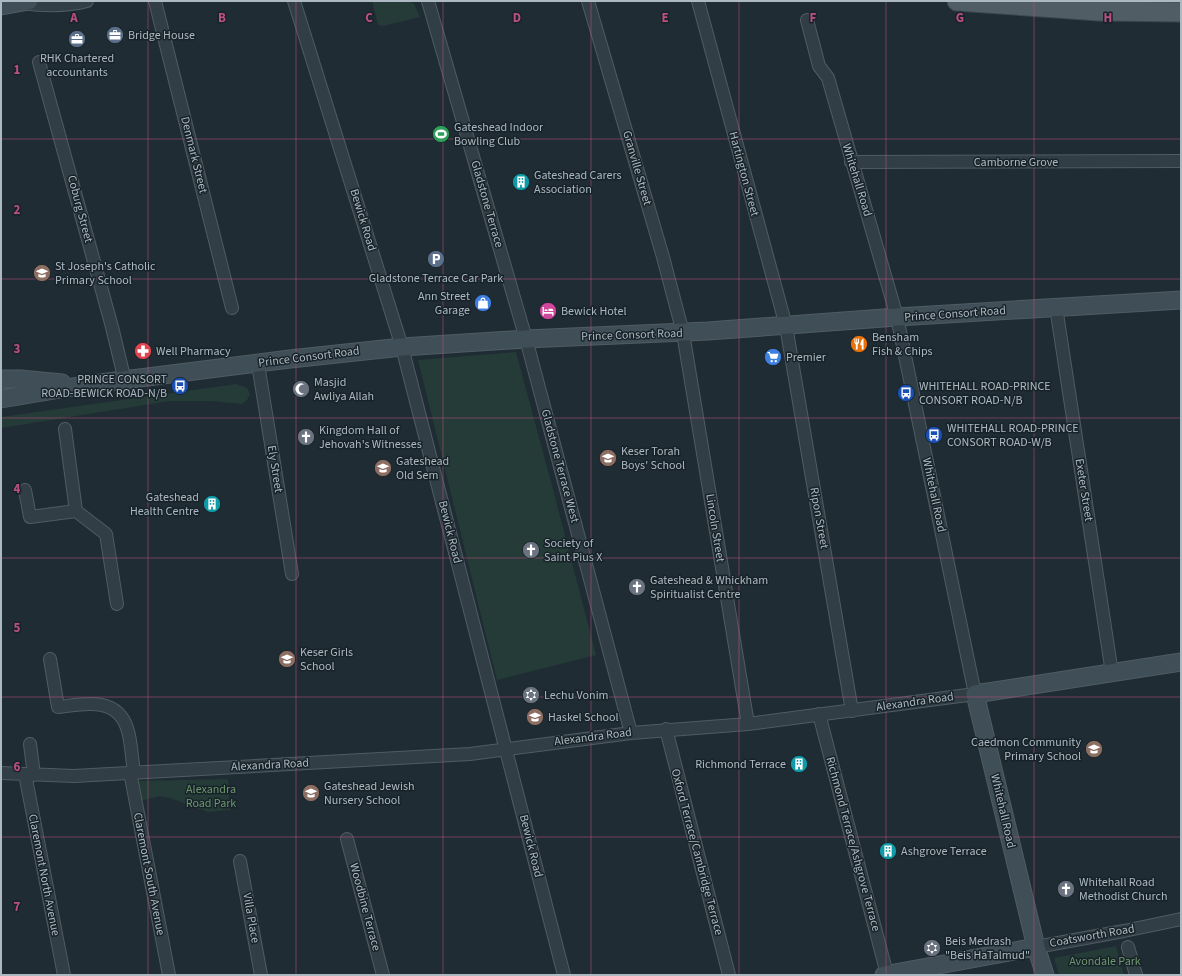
<svg xmlns="http://www.w3.org/2000/svg" width="1182" height="976" font-family="'Source Sans 3',sans-serif">
<style>
.green{fill:#253b37}
.lines{fill:none;stroke-linecap:round;stroke-linejoin:round}
.street-casing{stroke:#505c63;stroke-width:14}
.secondary-casing{stroke:#505c63;stroke-width:19}
.primary-casing{stroke:#3c474e;stroke-width:21}
.street{stroke:#323e45;stroke-width:12}
.secondary{stroke:#404e58;stroke-width:17}
.primary{stroke:#505d65;stroke-width:19}
.grid{fill:none;stroke:#ba507f;stroke-width:1;stroke-opacity:0.55}
.labels{text-anchor:middle;dominant-baseline:central;stroke-width:3;stroke-linejoin:round;paint-order:stroke}
.poi-label{font-size:12px;fill:#acb9c2;stroke:#182229;text-anchor:start}
.street-label{font-size:12px;fill:#acb9c2;stroke:#182229}
.park-label{font-size:12px;fill:#6d966e;stroke:#182229}
.grid-label{font-size:13px;text-anchor:middle;font-weight:bold;fill:#ba507f;stroke:#182229;stroke-width:3;stroke-linejoin:round;paint-order:stroke}
</style>
<rect width="100%" height="100%" fill="#1f2c34"/>
<path class="green" d="M372,1H408L414,4L420,17L383,26L378,25Z
M516,352L551,482L596,655L497,680L418,360Z
M236,384L247,388L250,394L247,400L242,404L210,401H170L1,428V417Z
M228,779L230,810L208,812L170,798L159,796L140,801L136,781Z
M1116,946L1124,975H1059L1054,958Z"/>
<g class="lines">
<defs>
<path id="street" d="M155,1L232,308
M294,1L402,347L564,975
M428,1L526,339L631,733
M588,1L663,257L683,333L748,724
M698,1L786,326L852,711
M21,3C44,6 65,7 87,1
M39,62L112,327L125,381
M851,162L1181,161
M1056,307L1112,673
M258,364L292,574
M65,429L76,511
M25,490L30,517L76,511L106,534L117,604
M50,659L58,707C68,706 79,704 89,704C133,703 129,740 134,772
M819,714L887,974
M666,729L729,975
M30,744L34,775
M130,772L169,975
M1,773L74,776L470,754L631,733L748,724L975,694L897,317L828,78L819,66L807,20
M25,774L64,975
M347,839L383,975
M240,861L261,975
M1036,947L1124,931L1181,919
M1128,947L1136,975"/>
<path id="secondary" d="M1,6L29,1
M1,379H20L62,383
M1,399L84,385L290,359L402,347L526,339L708,331L897,317L1181,300
M884,975L1036,947
M1045,975L1036,947L975,694L1181,662"/>
<path id="primary" d="M957,1L1099,11L1181,12"/>
</defs>
<use href="#street" class="street-casing"/>
<use href="#secondary" class="secondary-casing"/>
<use href="#primary" class="primary-casing"/>
<use href="#street" class="street"/>
<use href="#secondary" class="secondary"/>
<use href="#primary" class="primary"/>
</g>
<path class="grid" d="M148,1V975M296,1V975M443,1V975M591,1V975M739,1V975M886,1V975M1034,1V975M1,139H1181M1,279H1181M1,418H1181M1,558H1181M1,697H1181M1,837H1181"/>
<defs>
<symbol id="office-disc" viewBox="-11 -11 22 22"><circle r="9.5" fill="#5c6f8a" stroke="#182229"/><path d="M-6-3h4V-5.5h4V-3h4V5H-6ZM-1-4.5V-3h2v-1.5ZM-6 0V1H6V0Z" fill="#fff"/></symbol>
<symbol id="stadium-disc" viewBox="-11 -11 22 22"><circle r="9.5" fill="#2e9e5b" stroke="#182229"/><path d="M0-5a6.5 5 0 1 0 0 10a6.5 5 0 1 0 0-10ZM-3.5-1.8h7v3.6h-7Z" fill="#fff"/></symbol>
<symbol id="building-disc" viewBox="-11 -11 22 22"><circle r="9.5" fill="#0f9aa8" stroke="#182229"/><path d="M-4-6H4V6H1V3H-1V6H-4ZM-2.5-4.3h1.7v1.8h-1.7ZM.8-4.3h1.7v1.8H.8ZM-2.5-1h1.7V.8h-1.7ZM.8-1h1.7V.8H.8Z" fill="#fff"/></symbol>
<symbol id="parking-disc" viewBox="-11 -11 22 22"><circle r="9.5" fill="#5c6f8a" stroke="#182229"/><path d="M-3.5-5.5H1a3.5 3.5 0 0 1 0 7H-1V5.5H-3.5ZM-1-3.4V-.6H.8a1.4 1.4 0 0 0 0-2.8Z" fill="#fff"/></symbol>
<symbol id="school-disc" viewBox="-11 -11 22 22"><circle r="9.5" fill="#8d6e63" stroke="#182229"/><path d="M0-5L7-2L0 1L-7-2ZM-4 1L0 2.5L4 1V4Q0 6-4 4Z" fill="#fff"/></symbol>
<symbol id="shop-disc" viewBox="-11 -11 22 22"><circle r="9.5" fill="#3f7fe0" stroke="#182229"/><path d="M-5-2.5h2.3a2.7 3.5 0 0 1 5.4 0H5L5.5 6h-11ZM-1.5-2.5h3a1.5 2.3 0 0 0-3 0Z" fill="#fff"/></symbol>
<symbol id="hotel-disc" viewBox="-11 -11 22 22"><circle r="9.5" fill="#d1479c" stroke="#182229"/><path d="M-6-4.5h1.5V1H6V5H4.5V3h-9V5H-6ZM-4 0a1.8 1.8 0 1 1 3.6 0ZM.5 0V-2.5h3Q6-2.5 6 0Z" fill="#fff"/></symbol>
<symbol id="restaurant-disc" viewBox="-11 -11 22 22"><circle r="9.5" fill="#e8710a" stroke="#182229"/><path d="M-5-6h1v4h1v-4h1v4h1v-4h1v5L-1.5 .5V6h-2V.5L-5-1ZM5-6V6H3V1.5H1.5Q1.5-4 5-6Z" fill="#fff"/></symbol>
<symbol id="pharmacy-disc" viewBox="-11 -11 22 22"><circle r="9.5" fill="#e0444e" stroke="#182229"/><path d="M-2-6h4v4h4v4h-4v4h-4v-4h-4v-4h4Z" fill="#fff"/></symbol>
<symbol id="supermarket-disc" viewBox="-11 -11 22 22"><circle r="9.5" fill="#3f7fe0" stroke="#182229"/><path d="M-6-5.5h2.5l.6 2H6L4.5 2H-2.5L-4.4-4H-6ZM-1.5 3.2a1.3 1.3 0 1 0 .1 0ZM3 3.2a1.3 1.3 0 1 0 .1 0Z" fill="#fff"/></symbol>
<symbol id="bus-disc" viewBox="-11 -11 22 22"><circle r="9.5" fill="#1a4fb4" stroke="#182229"/><path d="M-5-6H5V4H4V6H2V4H-2V6H-4V4H-5ZM-3.5-4V0h7V-4ZM-3.5 1.2v1.5H-2V1.2ZM2 1.2v1.5H3.5V1.2Z" fill="#fff"/></symbol>
<symbol id="mosque-disc" viewBox="-11 -11 22 22"><circle r="9.5" fill="#6b7280" stroke="#182229"/><path d="M3.5-4.9A6 6 0 1 0 3.5 4.9A5 5 0 1 1 3.5-4.9Z" fill="#fff"/></symbol>
<symbol id="church-disc" viewBox="-11 -11 22 22"><circle r="9.5" fill="#6b7280" stroke="#182229"/><path d="M-1.2-6h2.4v3.5h3.3v2.4h-3.3V6h-2.4V-.1h-3.3v-2.4h3.3Z" fill="#fff"/></symbol>
<symbol id="university-disc" viewBox="-11 -11 22 22"><circle r="9.5" fill="#8d6e63" stroke="#182229"/><path d="M0-5L7-2L0 1L-7-2ZM-4 1L0 2.5L4 1V4Q0 6-4 4Z" fill="#fff"/></symbol>
<symbol id="synagogue-disc" viewBox="-11 -11 22 22"><circle r="9.5" fill="#6b7280" stroke="#182229"/><path d="M0-6.5L5.6 3.2H-5.6ZM0 6.5L5.6-3.2H-5.6Z" fill="#fff"/></symbol>
</defs>
<g fill-rule="evenodd">
<use href="#office-disc" x="105" y="25" width="20" height="20"/>
<use href="#office-disc" x="67" y="29" width="20" height="20"/>
<use href="#stadium-disc" x="431" y="124" width="20" height="20"/>
<use href="#building-disc" x="511" y="172" width="20" height="20"/>
<use href="#parking-disc" x="426" y="249" width="20" height="20"/>
<use href="#school-disc" x="32" y="263" width="20" height="20"/>
<use href="#shop-disc" x="473" y="293" width="20" height="20"/>
<use href="#hotel-disc" x="538" y="301" width="20" height="20"/>
<use href="#restaurant-disc" x="849" y="334" width="20" height="20"/>
<use href="#pharmacy-disc" x="133" y="341" width="20" height="20"/>
<use href="#supermarket-disc" x="763" y="347" width="20" height="20"/>
<use href="#bus-disc" x="170" y="376" width="20" height="20"/>
<use href="#mosque-disc" x="291" y="379" width="20" height="20"/>
<use href="#bus-disc" x="896" y="383" width="20" height="20"/>
<use href="#bus-disc" x="924" y="425" width="20" height="20"/>
<use href="#church-disc" x="296" y="427" width="20" height="20"/>
<use href="#school-disc" x="598" y="448" width="20" height="20"/>
<use href="#university-disc" x="373" y="458" width="20" height="20"/>
<use href="#building-disc" x="202" y="494" width="20" height="20"/>
<use href="#church-disc" x="521" y="540" width="20" height="20"/>
<use href="#church-disc" x="627" y="577" width="20" height="20"/>
<use href="#school-disc" x="277" y="649" width="20" height="20"/>
<use href="#synagogue-disc" x="521" y="685" width="20" height="20"/>
<use href="#school-disc" x="525" y="707" width="20" height="20"/>
<use href="#school-disc" x="1084" y="739" width="20" height="20"/>
<use href="#building-disc" x="789" y="754" width="20" height="20"/>
<use href="#school-disc" x="301" y="783" width="20" height="20"/>
<use href="#building-disc" x="878" y="841" width="20" height="20"/>
<use href="#church-disc" x="1056" y="879" width="20" height="20"/>
<use href="#synagogue-disc" x="922" y="938" width="20" height="20"/>
</g>
<g class="labels">
<g class="poi-label">
<text x="128" y="35">Bridge House</text>
<text x="77" y="58" text-anchor="middle">RHK Chartered<tspan x="77" dy="14">accountants</tspan></text>
<text x="454" y="127">Gateshead Indoor<tspan x="454" dy="14">Bowling Club</tspan></text>
<text x="534" y="175">Gateshead Carers<tspan x="534" dy="14">Association</tspan></text>
<text x="55" y="266">St Joseph's Catholic<tspan x="55" dy="14">Primary School</tspan></text>
<text x="436" y="278" text-anchor="middle">Gladstone Terrace Car Park</text>
<text x="470" y="296" text-anchor="end">Ann Street<tspan x="470" dy="14">Garage</tspan></text>
<text x="561" y="311">Bewick Hotel</text>
<text x="872" y="337">Bensham<tspan x="872" dy="14">Fish &amp; Chips</tspan></text>
<text x="156" y="351">Well Pharmacy</text>
<text x="786" y="357">Premier</text>
<text x="167" y="379" text-anchor="end">PRINCE CONSORT<tspan x="167" dy="14">ROAD-BEWICK ROAD-N/B</tspan></text>
<text x="314" y="382">Masjid<tspan x="314" dy="14">Awliya Allah</tspan></text>
<text x="919" y="386">WHITEHALL ROAD-PRINCE<tspan x="919" dy="14">CONSORT ROAD-N/B</tspan></text>
<text x="947" y="428">WHITEHALL ROAD-PRINCE<tspan x="947" dy="14">CONSORT ROAD-W/B</tspan></text>
<text x="319" y="430">Kingdom Hall of<tspan x="319" dy="14">Jehovah's Witnesses</tspan></text>
<text x="621" y="451">Keser Torah<tspan x="621" dy="14">Boys' School</tspan></text>
<text x="396" y="461">Gateshead<tspan x="396" dy="14">Old Sem</tspan></text>
<text x="199" y="497" text-anchor="end">Gateshead<tspan x="199" dy="14">Health Centre</tspan></text>
<text x="544" y="543">Society of<tspan x="544" dy="14">Saint Pius X</tspan></text>
<text x="650" y="580">Gateshead &amp; Whickham<tspan x="650" dy="14">Spiritualist Centre</tspan></text>
<text x="300" y="652">Keser Girls<tspan x="300" dy="14">School</tspan></text>
<text x="544" y="695">Lechu Vonim</text>
<text x="548" y="717">Haskel School</text>
<text x="1081" y="742" text-anchor="end">Caedmon Community<tspan x="1081" dy="14">Primary School</tspan></text>
<text x="786" y="764" text-anchor="end">Richmond Terrace</text>
<text x="324" y="786">Gateshead Jewish<tspan x="324" dy="14">Nursery School</tspan></text>
<text x="901" y="851">Ashgrove Terrace</text>
<text x="1079" y="882">Whitehall Road<tspan x="1079" dy="14">Methodist Church</tspan></text>
<text x="945" y="941">Beis Medrash<tspan x="945" dy="14">"Beis HaTalmud"</tspan></text>
</g>
<g class="street-label">
<text transform="translate(194 155) rotate(76)">Denmark Street</text>
<text x="1016" y="162">Camborne Grove</text>
<text transform="translate(637 168) rotate(74)">Granville Street</text>
<text transform="translate(744 174) rotate(75)">Hartington Street</text>
<text transform="translate(857 180) rotate(73)">Whitehall Road</text>
<text transform="translate(487 204) rotate(74)">Gladstone Terrace</text>
<text transform="translate(80 209) rotate(75)">Coburg Street</text>
<text transform="translate(363 220) rotate(73)">Bewick Road</text>
<text transform="translate(955 314) rotate(-4)">Prince Consort Road</text>
<text transform="translate(632 335) rotate(-2)">Prince Consort Road</text>
<text transform="translate(309 357) rotate(-7)">Prince Consort Road</text>
<text transform="translate(560 466) rotate(75)">Gladstone Terrace West</text>
<text transform="translate(275 469) rotate(81)">Ely Street</text>
<text transform="translate(1084 490) rotate(81)">Exeter Street</text>
<text transform="translate(934 495) rotate(78)">Whitehall Road</text>
<text transform="translate(819 518) rotate(80)">Ripon Street</text>
<text transform="translate(715 528) rotate(81)">Lincoln Street</text>
<text transform="translate(450 532) rotate(76)">Bewick Road</text>
<text transform="translate(915 702) rotate(-8)">Alexandra Road</text>
<text transform="translate(593 737) rotate(-7)">Alexandra Road</text>
<text transform="translate(270 765) rotate(-3)">Alexandra Road</text>
<text transform="translate(1003 811) rotate(77)">Whitehall Road</text>
<text transform="translate(853 844) rotate(75)">Richmond Terrace/Ashgrove Terrace</text>
<text transform="translate(531 846) rotate(76)">Bewick Road</text>
<text transform="translate(697 852) rotate(75)">Oxford Terrace/Cambridge Terrace</text>
<text transform="translate(149 874) rotate(79)">Claremont South Avenue</text>
<text transform="translate(44 875) rotate(79)">Claremont North Avenue</text>
<text transform="translate(365 907) rotate(75)">Woodbine Terrace</text>
<text transform="translate(251 918) rotate(80)">Villa Place</text>
<text transform="translate(1092 936) rotate(-10)">Coatsworth Road</text>
</g>
<g class="park-label">
<text x="211" y="789">Alexandra<tspan x="211" dy="14">Road Park</tspan></text>
<text x="1105" y="961">Avondale Park</text>
</g>
</g>
<g class="grid-label">
<text x="74" y="22">A</text>
<text x="222" y="22">B</text>
<text x="369" y="22">C</text>
<text x="517" y="22">D</text>
<text x="665" y="22">E</text>
<text x="813" y="22">F</text>
<text x="960" y="22">G</text>
<text x="1108" y="22">H</text>
<text x="17" y="74">1</text>
<text x="17" y="214">2</text>
<text x="17" y="353">3</text>
<text x="17" y="493">4</text>
<text x="17" y="632">5</text>
<text x="17" y="771">6</text>
<text x="17" y="911">7</text>
</g>
<rect width="1182" height="976" fill="none" stroke="#acb9c2" stroke-width="4"/>
</svg>
